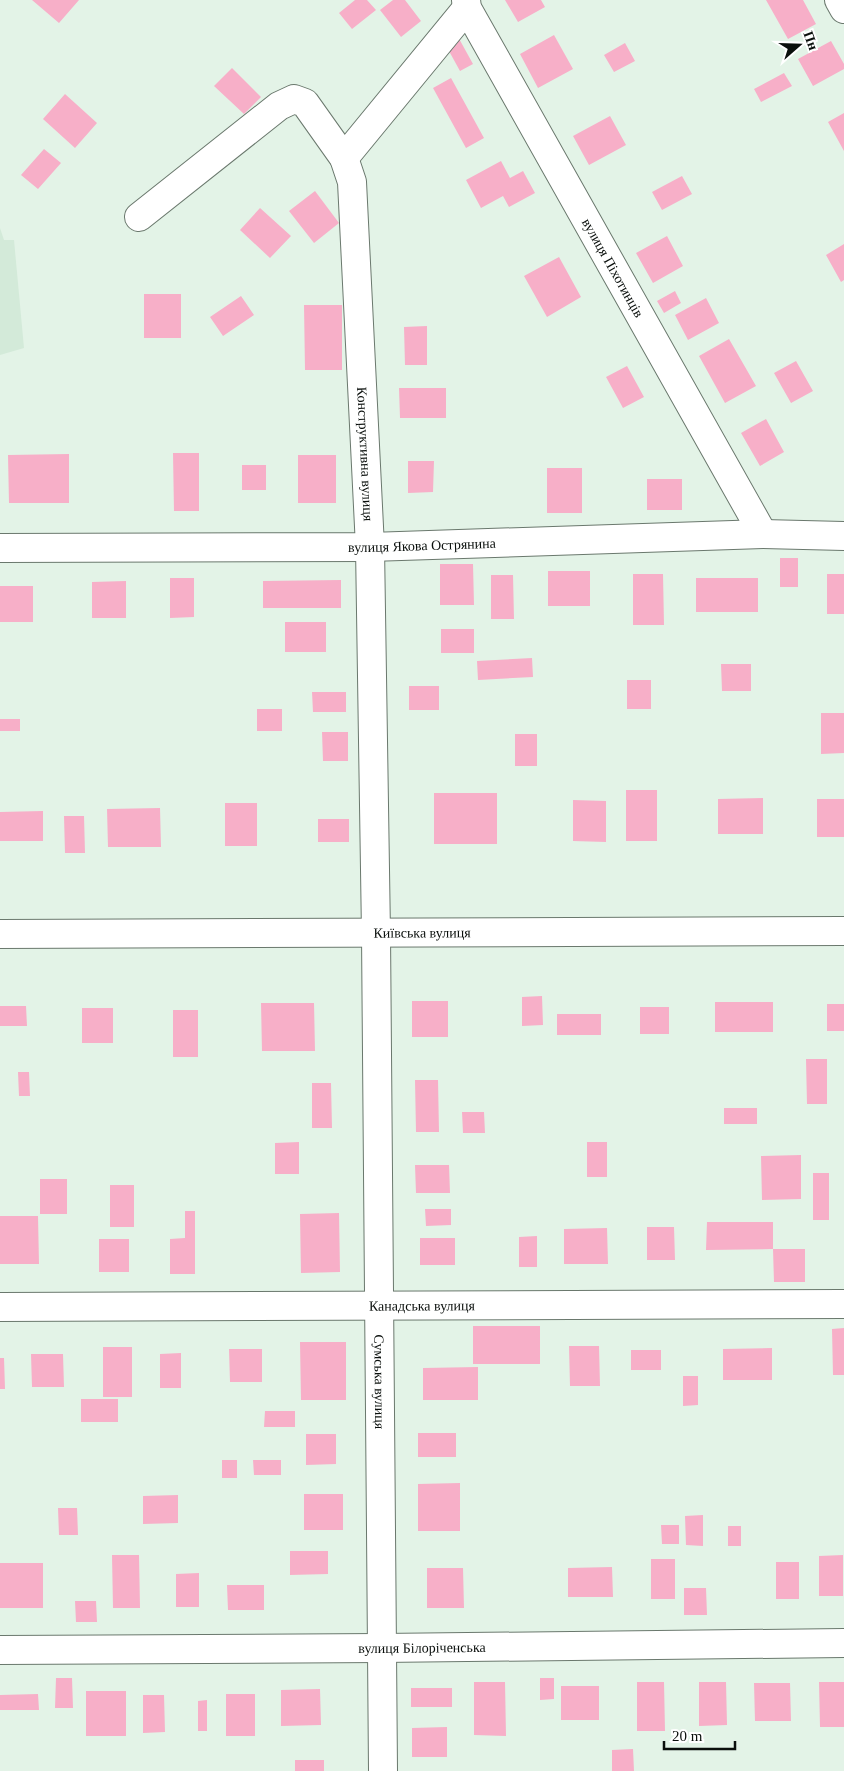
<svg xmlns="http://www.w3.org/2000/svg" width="844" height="1771" font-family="Georgia,serif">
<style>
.built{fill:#d3ead9}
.building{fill:#f7afc8}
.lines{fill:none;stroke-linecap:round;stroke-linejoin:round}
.minor-casing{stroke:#6a786d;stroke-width:30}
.highway-casing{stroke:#6a786d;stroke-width:30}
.minor{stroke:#fff;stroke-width:28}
.highway{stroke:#fff;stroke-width:28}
.labels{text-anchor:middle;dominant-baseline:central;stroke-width:4;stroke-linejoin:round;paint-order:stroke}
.street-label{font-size:14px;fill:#0a0f0c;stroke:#fff}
</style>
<rect width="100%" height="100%" fill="#e3f3e7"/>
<path class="built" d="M0,228L4,240H14L24,348L0,355Z"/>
<path class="building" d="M32,0H79L59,23Z
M355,0H367L376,10L352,29L339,13Z
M393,0H405L421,21L401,37L380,10Z
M505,0H541L545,7L518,22Z
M766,0H803L816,24L788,39Z
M457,35L473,64L460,71L444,42Z
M554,35L573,69L538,88L520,54Z
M831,41L844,64V69L813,86L798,59Z
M625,43L635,61L614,72L604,55Z
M232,68L261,97L244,114L214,86Z
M784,73L792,86L761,102L754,89Z
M451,78L484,138L466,148L433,88Z
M65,94L97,123L75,148L43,119Z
M844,113V151L828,122Z
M610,116L626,145L589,165L573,136Z
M44,149L61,163L38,189L21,175Z
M501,161L510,178L523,171L535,193L509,207L503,196L481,208L466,180Z
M682,176L692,194L662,210L652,192Z
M315,191L339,223L314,243L289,211Z
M260,208L291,236L270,258L240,230Z
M667,236L683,266L653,283L636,253Z
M844,244V280L841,282L826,255Z
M559,257L581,297L547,317L524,276Z
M675,291L681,303L664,313L657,301Z
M144,294H181V338H144Z
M241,296L254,315L223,336L210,317Z
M706,298L719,323L688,340L675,315Z
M304,305H342V370H305Z
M427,326V365H405L404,327Z
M729,339L756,386L725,403L699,356Z
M796,361L813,391L791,403L774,373Z
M627,366L644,397L623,408L606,377Z
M399,388H446V418H400Z
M766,419L784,452L760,466L741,433Z
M173,453H199V511H174Z
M69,454V503H9L8,455Z
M298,455H336V503H298Z
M408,461H434L433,492L408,493Z
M242,465H266V490H242Z
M547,468H582V513H547Z
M647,479H682V510H647Z
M780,558H798V587H780Z
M440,564H473L474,605H440Z
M548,571H590V606H548Z
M633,574H663L664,625H633Z
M827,574H844V614H827Z
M491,575H513L514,619H491Z
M170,578H194V617L170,618Z
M696,578H758V612H696Z
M341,580V608H263V581Z
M126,581V618H92V582Z
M0,586H33V622H0Z
M285,622H326V652H285Z
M441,629H474V653H441Z
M532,658L533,677L478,680L477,661Z
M721,664H751V691H722Z
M627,680H651V709H627Z
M409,686H439V710H409Z
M312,692H346V712H313Z
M257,709H282V731H257Z
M821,713H844V753L821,754Z
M0,719H20V731H0Z
M322,732H348V761H323Z
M515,734H537V766H515Z
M626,790H657V841H626Z
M434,793H497V844H434Z
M763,798V834H718V799Z
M817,799H844V837H817Z
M573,800L606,801V842L573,841Z
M225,803H257V846H225Z
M160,808L161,847H108L107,809Z
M43,811V841H0V812Z
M64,816H84L85,853H65Z
M318,819H349V842H318Z
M542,996L543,1025L522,1026V997Z
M412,1001H448V1037H412Z
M715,1002H773V1032H715Z
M261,1003H314L315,1051H262Z
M827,1004H844V1031H827Z
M0,1006H26L27,1026H0Z
M640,1007H669V1034H640Z
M82,1008H113V1043H82Z
M173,1010H198V1057H173Z
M557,1014H601V1035H557Z
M806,1059H827V1104H807Z
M18,1072H29L30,1096H19Z
M415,1080H438L439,1132H416Z
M312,1083H331L332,1128H312Z
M724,1108H757V1124H724Z
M462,1112H484L485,1133H463Z
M299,1142V1174H275V1143Z
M587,1142H607V1177H587Z
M801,1155V1199L762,1200L761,1156Z
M415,1165H449L450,1193H416Z
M813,1173H829V1220H813Z
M40,1179H67V1214H40Z
M110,1185H134V1227H110Z
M425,1209H451V1225L426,1226Z
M185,1211H195V1274H170V1239L185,1238Z
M339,1213L340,1272L301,1273L300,1214Z
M0,1216H38L39,1264H0Z
M707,1222H773V1249H805V1282H774L773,1249L706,1250Z
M647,1227H674L675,1260H647Z
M607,1228L608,1264H564V1229Z
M537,1236V1267H519V1237Z
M420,1238H455V1265H420Z
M99,1239H129V1272H99Z
M473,1326H540V1364H473Z
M844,1328V1375H833L832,1329Z
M300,1342H346V1400H301Z
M569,1346H599L600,1386H570Z
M103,1347H132V1397H103Z
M772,1348V1380H723V1349Z
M229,1349H262V1382H230Z
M631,1350H661V1370H631Z
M181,1353V1388H160V1354Z
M31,1354H63L64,1387H32Z
M0,1358H4L5,1389H0Z
M478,1367V1400H423V1368Z
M683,1376H698V1405L683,1406Z
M81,1399H118V1422H81Z
M265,1411H295V1427H264Z
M418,1433H456V1457H418Z
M306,1434H336V1464L306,1465Z
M222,1460H237V1478H222Z
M253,1460H281V1475H254Z
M460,1483V1531H418V1484Z
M304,1494H343V1530H304Z
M178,1495V1523L143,1524V1496Z
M58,1508H77L78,1535H59Z
M703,1515V1546L686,1545L685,1516Z
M661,1525H679V1544H662Z
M728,1526H741V1546H728Z
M290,1551H328V1574L290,1575Z
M112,1555H139L140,1608H113Z
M843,1555V1596H819V1556Z
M651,1559H675V1599H651Z
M776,1562H799V1599H776Z
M0,1563H43V1608H0Z
M612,1567L613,1597H568V1568Z
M427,1568H463L464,1608H427Z
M199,1573V1607H176V1574Z
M227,1585H264V1610H228Z
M684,1588H706L707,1615H684Z
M75,1601H96L97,1622H76Z
M56,1678H72L73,1708H55Z
M540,1678H554V1699L540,1700Z
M474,1682H505L506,1736L474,1735Z
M637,1682H664L665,1731H637Z
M699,1682H726L727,1725L699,1726Z
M819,1682H844V1727H820Z
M754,1683H790L791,1721H755Z
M561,1686H599V1720H561Z
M411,1688H452V1707H411Z
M320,1689L321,1725L281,1726V1690Z
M86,1691H126V1736H86Z
M38,1694L39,1710H0V1695Z
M226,1694H255V1736H226Z
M143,1695H164L165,1732L143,1733Z
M207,1700V1731H198V1701Z
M447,1727V1757H412V1728Z
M633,1749L634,1771H612V1750Z
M295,1760H324V1771H295Z"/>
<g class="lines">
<defs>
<g id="minor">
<path id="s1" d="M466,0L467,8L763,534"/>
<path d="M839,0L844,9"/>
<path d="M344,158L467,8"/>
<path id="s2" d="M139,217L279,106L294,99L305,103L344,158L352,182L370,547L376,934L383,1771"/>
<path id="s3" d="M0,548L370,547L763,534L844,536"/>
<path id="s4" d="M0,1307L844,1304"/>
<path id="s5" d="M0,1650L381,1648L844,1643"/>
</g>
<g id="highway">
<path id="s6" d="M0,934L844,931"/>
</g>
</defs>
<use href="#minor" class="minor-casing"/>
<use href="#highway" class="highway-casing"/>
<use href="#minor" class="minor"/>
<use href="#highway" class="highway"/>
</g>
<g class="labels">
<g class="street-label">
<text stroke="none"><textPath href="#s1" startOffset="306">вулиця Піхотинців</textPath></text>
<text stroke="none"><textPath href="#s2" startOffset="572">Конструктивна вулиця</textPath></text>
<text stroke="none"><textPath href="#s3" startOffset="422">вулиця Якова Острянина</textPath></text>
<text stroke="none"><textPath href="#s6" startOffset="422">Київська вулиця</textPath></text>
<text stroke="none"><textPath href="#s4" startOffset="422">Канадська вулиця</textPath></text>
<text stroke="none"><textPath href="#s2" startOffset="1500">Сумська вулиця</textPath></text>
<text stroke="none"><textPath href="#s5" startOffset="422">вулиця Білоріченська</textPath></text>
</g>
</g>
<g transform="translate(799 45) rotate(70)" stroke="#ffffff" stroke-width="4" paint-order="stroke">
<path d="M0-4L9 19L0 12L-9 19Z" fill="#0a0f0c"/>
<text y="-8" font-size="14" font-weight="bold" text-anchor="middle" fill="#0a0f0c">Пн</text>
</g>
<path d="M664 1741v8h71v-8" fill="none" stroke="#0a0f0c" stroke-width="2.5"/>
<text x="672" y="1741" font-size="15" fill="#0a0f0c" stroke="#ffffff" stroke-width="4" paint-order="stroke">20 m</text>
</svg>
